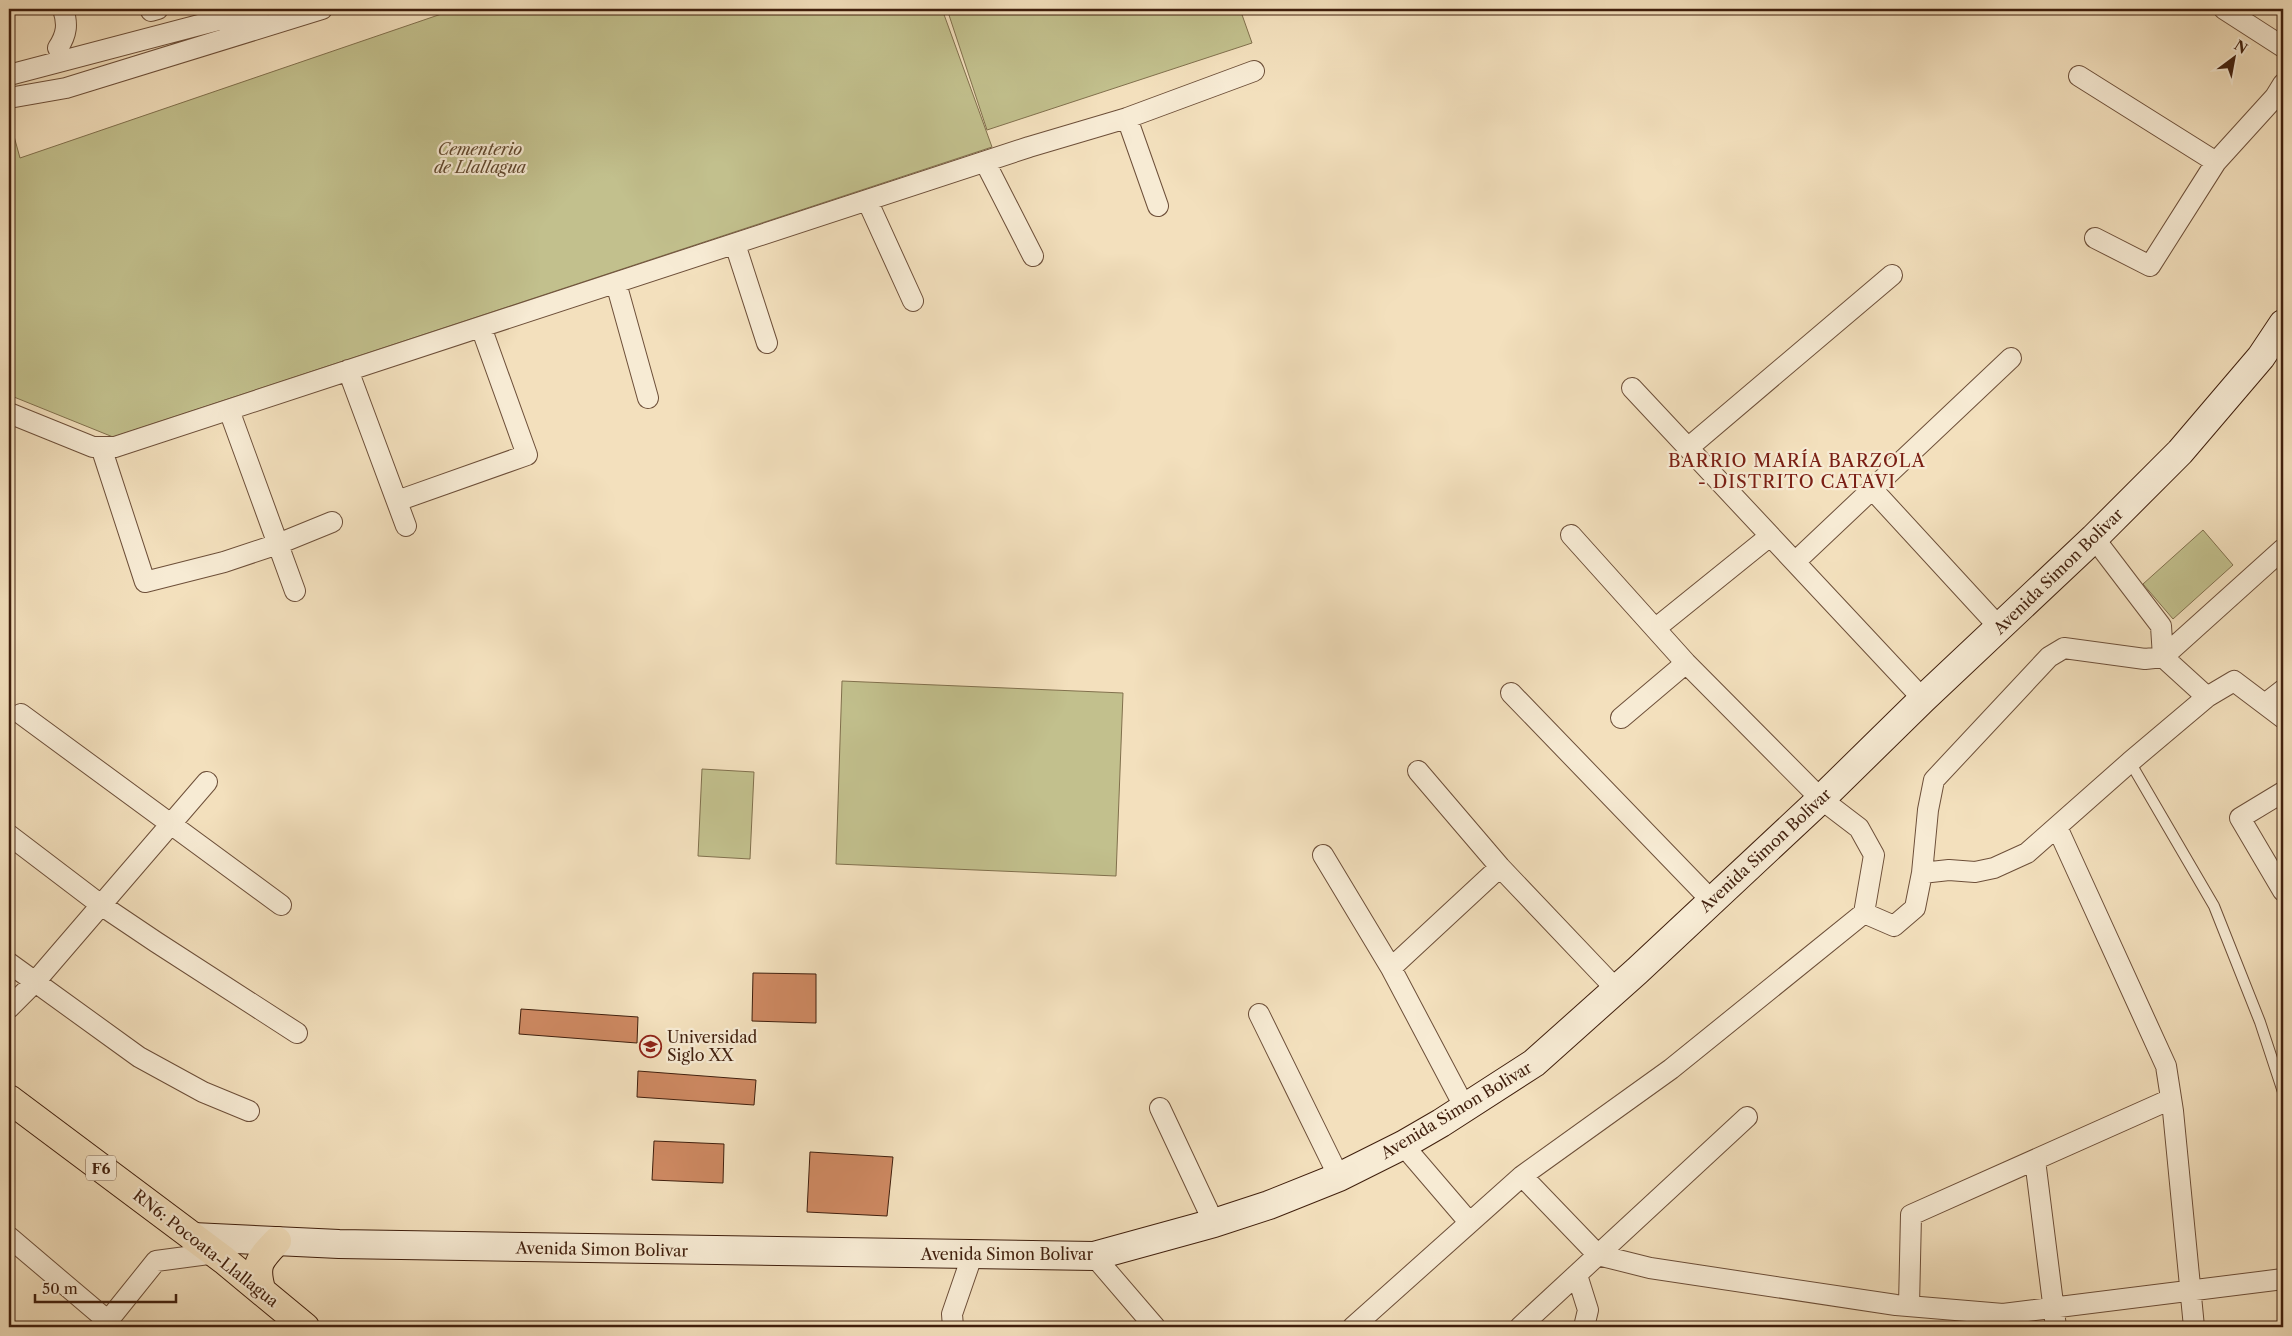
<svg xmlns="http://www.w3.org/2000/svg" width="2292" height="1336" font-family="'Libre Caslon Text',serif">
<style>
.green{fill:#c2c08d;stroke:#81704d}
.building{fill:#ce8962;stroke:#401f0d}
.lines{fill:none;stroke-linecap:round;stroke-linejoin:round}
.lane-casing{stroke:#6d4f39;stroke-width:12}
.street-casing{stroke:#6d4f39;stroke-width:22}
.secondary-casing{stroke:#401f0d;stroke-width:30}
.highway-casing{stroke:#401f0d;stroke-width:30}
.lane{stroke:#f7ebd4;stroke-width:10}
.street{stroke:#f7ebd4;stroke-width:20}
.secondary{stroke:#f7ebd4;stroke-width:28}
.highway{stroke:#f3e0bd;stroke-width:28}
.labels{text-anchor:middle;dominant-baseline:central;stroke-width:4.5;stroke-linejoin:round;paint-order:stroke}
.shield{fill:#f7ebd4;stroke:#775c49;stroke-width:1}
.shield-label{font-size:15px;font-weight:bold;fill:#401f0d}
.park-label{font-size:16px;font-style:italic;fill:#60472d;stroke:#f7ebd4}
.street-label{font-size:16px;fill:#401f0d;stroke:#f7ebd4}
.poi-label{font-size:16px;fill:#401f0d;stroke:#f7ebd4;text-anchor:start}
.neighbourhood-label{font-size:18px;letter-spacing:1px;fill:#7a1f14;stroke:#f7ebd4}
</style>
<rect width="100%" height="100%" fill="#f3e0bd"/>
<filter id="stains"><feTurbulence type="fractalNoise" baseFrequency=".004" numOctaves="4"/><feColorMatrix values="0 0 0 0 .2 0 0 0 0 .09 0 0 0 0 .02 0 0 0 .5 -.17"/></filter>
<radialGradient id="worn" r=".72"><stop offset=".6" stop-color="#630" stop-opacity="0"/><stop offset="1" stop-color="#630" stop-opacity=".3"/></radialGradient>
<path class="green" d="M456,9H942L992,147L113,437L9,395V118L20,158Z
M947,9H1240L1252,43L987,130Z
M2203,530L2233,565L2173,619L2143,584Z
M842,681L1123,693L1116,876L836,864Z
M702,769L754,772L750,859L698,856Z"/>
<path class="building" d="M753,973L816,974V1023L752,1021Z
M521,1009L638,1017L637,1043L519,1034Z
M638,1071L756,1080L754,1105L637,1097Z
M654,1141L724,1144L723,1183L652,1180Z
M810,1152L893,1157L887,1216L807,1212Z"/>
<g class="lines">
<defs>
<path id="lane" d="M2130,762L2214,906L2260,1022L2283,1092"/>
<path id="street" d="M2224,9L2283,47
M151,11L158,9
M58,48C67,34 68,24 63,9
M9,75L260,9
M2079,76L2216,162
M9,98L66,88L322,9
M1127,118L1158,206
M985,162L1033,256
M867,200L913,301
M2095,238L2150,266L2216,162L2275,97L2283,84
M735,244L767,343
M616,283L648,398
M348,370L406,526
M1632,388L1923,699
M229,410L295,591
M9,413L93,447H115L1029,147L1127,118L1254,71
M101,447L145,582L224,562L278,544L332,522
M1688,448L1892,275
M1873,490L2000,628
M397,501L527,455L481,327
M2094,538L2161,626L2163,657L2207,697
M1795,562L2011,358
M1656,628L1770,536
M1511,693L1712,901
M2265,704L2283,690
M21,714L281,905
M1621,718L1686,663
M1418,771L1500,867L1616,989
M2283,792L2240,818L2283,891
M2057,827L2166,1066L2173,1111L2194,1327
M9,835L101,905L156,942L297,1033
M1323,855L1391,968L1465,1108
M1922,873L1949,870L1975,872L1994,868L2027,853L2130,762L2207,697L2234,681L2283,718
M1864,913L1894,926L1915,908L1922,873L1928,810L1934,780L2049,657L2064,648L2145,659L2163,657L2283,549
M9,963L139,1057L203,1092L249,1111
M1391,968L1500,867
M9,1008L34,983L207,782
M1259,1014L1339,1177
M1160,1108L1214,1223
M1403,1145L1469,1222
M2035,1160L2056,1327
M1522,1176L1598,1255L1650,1268L1896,1305L2003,1314L2283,1279
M9,1237L108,1321
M1094,1256L1155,1327
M1577,1275L1588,1310L1584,1327
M1909,1306L1911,1215L2171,1099
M103,1327L156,1261L216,1253
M953,1327L952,1314L972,1256
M1353,1327L1522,1176L1671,1069L1864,913L1874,855L1859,828L1821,799L1686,663L1571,535
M1520,1327L1747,1117"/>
<path id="secondary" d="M193,1237L339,1244L1094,1256L1214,1223L1269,1205L1339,1177L1403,1145L1441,1123L1534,1063L1637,971L1821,799L1923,699L2094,538L2180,452L2261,357L2283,324"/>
<path id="highway" d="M9,1099L224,1260L305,1327
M261,1289C254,1264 260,1259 277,1241"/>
</defs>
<use href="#lane" class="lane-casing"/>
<use href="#street" class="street-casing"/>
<use href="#secondary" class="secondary-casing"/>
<use href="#highway" class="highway-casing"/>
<use href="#lane" class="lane"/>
<use href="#street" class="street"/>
<use href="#secondary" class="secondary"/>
<use href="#highway" class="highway"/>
</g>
<defs>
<symbol id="university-ring" viewBox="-11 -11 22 22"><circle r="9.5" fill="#f7ebd4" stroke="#8f2418" stroke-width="1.5"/><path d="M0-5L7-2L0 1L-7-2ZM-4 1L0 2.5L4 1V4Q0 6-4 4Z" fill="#8f2418"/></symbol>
</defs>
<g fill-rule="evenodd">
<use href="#university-ring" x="638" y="1034" width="25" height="25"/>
</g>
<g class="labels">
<rect class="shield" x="86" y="1155.5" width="30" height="25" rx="4"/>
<g class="shield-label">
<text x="101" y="1168">F6</text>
</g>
<g class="park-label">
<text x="480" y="149">Cementerio<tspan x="480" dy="18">de Llallagua</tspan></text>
</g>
<g class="street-label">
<text transform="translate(2058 571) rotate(-44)">Avenida Simon Bolivar</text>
<text transform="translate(1765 850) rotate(-43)">Avenida Simon Bolivar</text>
<text transform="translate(1456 1110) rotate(-31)">Avenida Simon Bolivar</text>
<text transform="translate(206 1248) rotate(38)">RN6: Pocoata-Llallagua</text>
<text transform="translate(602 1249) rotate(1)">Avenida Simon Bolivar</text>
<text x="1007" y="1254">Avenida Simon Bolivar</text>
</g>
<g class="poi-label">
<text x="667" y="1037">Universidad<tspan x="667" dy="18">Siglo XX</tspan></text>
</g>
<g class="neighbourhood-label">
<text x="1797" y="461">BARRIO MARÍA BARZOLA<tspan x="1797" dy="21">- DISTRITO CATAVI</tspan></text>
</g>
</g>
<rect width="2292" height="1336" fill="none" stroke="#f3e0bd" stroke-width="30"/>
<rect x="10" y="10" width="2272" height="1316" fill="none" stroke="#401f0d" stroke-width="2.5"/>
<rect x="15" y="15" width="2262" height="1306" fill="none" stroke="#401f0d"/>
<g transform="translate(2234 58) rotate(32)" stroke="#f7ebd4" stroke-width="4" paint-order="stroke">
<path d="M0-4L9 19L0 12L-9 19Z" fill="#401f0d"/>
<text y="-8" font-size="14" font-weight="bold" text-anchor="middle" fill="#401f0d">N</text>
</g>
<path d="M35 1294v8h141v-8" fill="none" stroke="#401f0d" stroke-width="2.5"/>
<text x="42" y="1294" font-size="15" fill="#401f0d" stroke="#f7ebd4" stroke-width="4" paint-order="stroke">50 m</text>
<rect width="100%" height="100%" filter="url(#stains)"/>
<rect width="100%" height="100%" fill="url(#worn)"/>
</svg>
